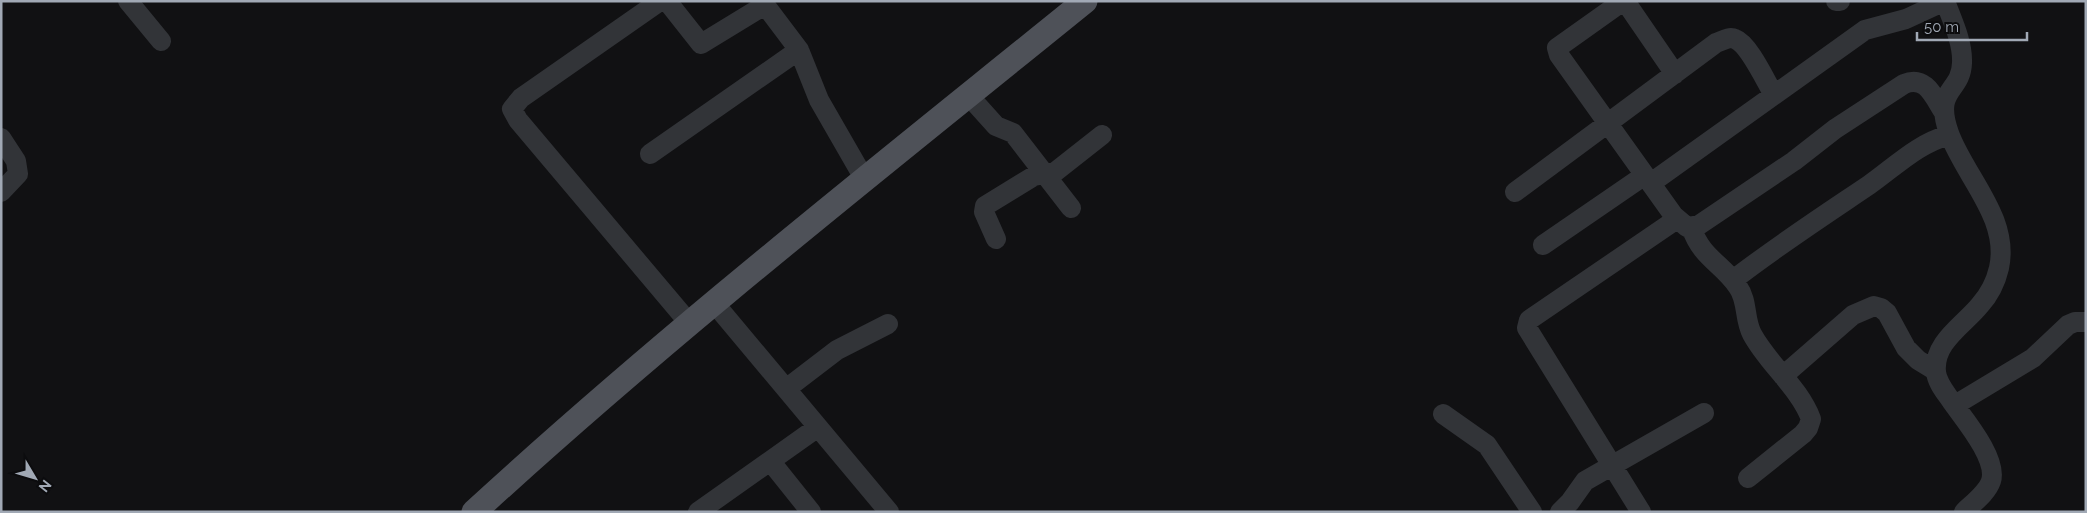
<svg xmlns="http://www.w3.org/2000/svg" width="2087" height="513" font-family="Raleway,sans-serif">
<style>
.lines{fill:none;stroke-linecap:round;stroke-linejoin:round}
.minor{stroke:#323438;stroke-width:20}
.major{stroke:#4e5158;stroke-width:25}
</style>
<rect width="100%" height="100%" fill="#111113"/>
<g class="lines">
<path class="minor" d="M128,1L161,41
M660,1L521,98L512,109L518,120L690,324
M667,1L701,44L765,5
M762,1L799,50L819,100L865,180
M1623,1L1557,48L1559,55L1674,216L1687,227L1699,225L1794,161L1835,129L1904,84C1925,75 1933,95 1943,111
M1625,1L1675,74
M1836,1H1840
M1945,1C1952,20 1963,42 1962,63C1961,93 1933,88 1949,133C1965,177 2010,218 1999,268C1996,281 1989,295 1980,305C1964,325 1933,342 1936,372C1937,383 1946,393 1952,402C1964,419 1998,459 1991,481C1987,493 1973,503 1964,512
M969,96L996,126L1013,133L1071,208
M1,138L16,161L18,174L1,192
M650,154L799,50
M1651,183L1865,30L1906,19L1945,1
M1515,192L1716,43C1722,41 1729,36 1735,39C1749,44 1766,82 1774,95
M1691,227C1702,259 1722,263 1738,287C1748,301 1744,319 1752,334C1768,364 1799,387 1811,419L1808,428L1803,434L1748,478
M996,239L984,212L985,206L1034,176L1055,172L1102,135
M1543,245L1645,175
M1733,280C1777,246 1823,216 1869,185C1896,166 1917,144 1949,135
M715,304L889,512
M1783,376L1853,315L1874,306L1881,308L1887,313L1906,348L1918,360L1936,371
M786,389L837,350L888,324
M1955,405L2033,358L2068,325L2075,322H2086
M1443,414L1487,445L1532,512
M771,462L811,512
M698,512L818,427
M1560,512L1570,502L1585,481L1704,413
M1641,512L1527,328L1529,320L1677,219"/>
<path class="major" d="M474,512C669,333 879,168 1085,1"/>
</g>
<rect width="2087" height="513" fill="none" stroke="#a1a9b5" stroke-width="5"/>
<g transform="translate(35 478) rotate(128)" stroke="#0c0c0e" stroke-width="4" paint-order="stroke">
<path d="M0-4L9 19L0 12L-9 19Z" fill="#a1a9b5"/>
<text y="-8" font-size="14" font-weight="bold" text-anchor="middle" fill="#a1a9b5">N</text>
</g>
<path d="M1917 32v8h110v-8" fill="none" stroke="#a1a9b5" stroke-width="2.5"/>
<text x="1924" y="32" font-size="15" fill="#a1a9b5" stroke="#0c0c0e" stroke-width="4" paint-order="stroke">50 m</text>
</svg>
